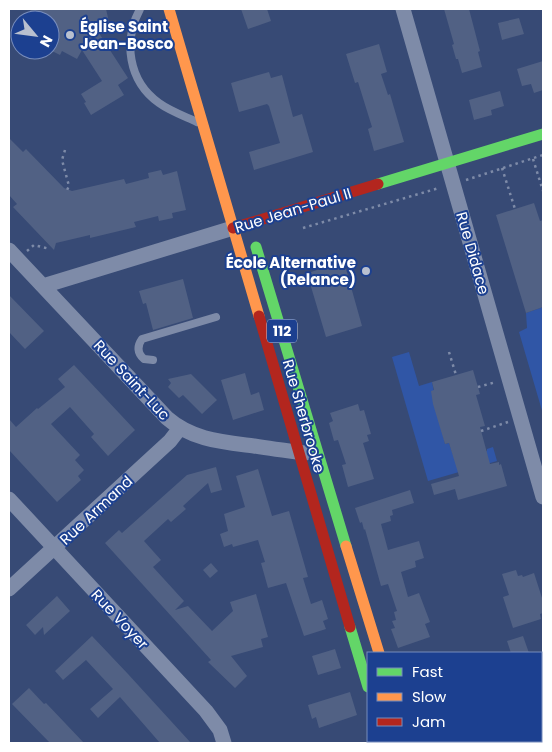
<svg xmlns="http://www.w3.org/2000/svg" width="552" height="752" font-family="Poppins,sans-serif">
<style>
.green{fill:#3056a6}
.building{fill:#516184}
.lines{fill:none;stroke-linecap:round;stroke-linejoin:round}
.path{stroke:#7e8ba8;stroke-width:2.5;stroke-dasharray:2.5 4;stroke-linecap:butt}
.lane{stroke:#7e8ba8;stroke-width:8}
.street{stroke:#7e8ba8;stroke-width:15}
.fast{stroke:#63d668;stroke-width:11}
.slow{stroke:#ff974d;stroke-width:11}
.jam{stroke:#b3261e;stroke-width:11}
.poi-dot{fill:#b9c0cf;stroke:#1c4090;stroke-width:2}
.labels{text-anchor:middle;dominant-baseline:central;stroke-width:4;stroke-linejoin:round;paint-order:stroke}
.shield{fill:#1c4090;stroke:#bbc6de;stroke-width:1}
.shield-label{font-size:14px;font-weight:bold;fill:#fff}
.poi-label{font-size:15px;font-weight:bold;fill:#fff;stroke:#1c4090;text-anchor:start}
.street-label{font-size:15px;fill:#fff;stroke:#1c4090}
</style>
<rect width="100%" height="100%" fill="#374a75"/>
<path class="green" d="M543,307V414L519,332L527,328L526,313Z
M409,352L419,386L432,382L445,444L449,443L455,460L487,451V449L493,447L497,461L428,481L392,357Z"/>
<path class="building" d="M31,9H106L109,22L106,27L97,30L128,78L118,85L124,95L91,115L84,103L86,102L81,94L102,81L82,50L77,59L62,51L60,55L50,50V20H25Z
M241,9H267L271,21L248,29Z
M444,9H469L480,51L478,52L482,67L462,73L458,59H456L452,45L454,44Z
M519,18L524,34L502,40L498,23Z
M379,44L387,72L381,74L388,95L390,94L404,142L374,151L368,129L372,127L358,82L355,83L346,54Z
M543,61V90L534,93L531,84L522,86L517,69Z
M269,72L271,78L282,75L293,117L302,114L313,152L254,170L249,152L280,143L269,106L267,104L239,112L231,83Z
M500,91L504,106L491,110L492,115L474,120L469,100Z
M9,138L23,152L26,149L64,188L72,191L124,179L126,184L149,178L148,173L161,170L163,175L177,171L186,210L172,213L173,218L159,221L158,216L134,222L136,227L90,238V235L56,243L54,250L13,207L17,204L9,195Z
M534,203L540,221L543,220V307L526,313L496,215Z
M341,262L344,270L346,269L362,326L326,337L309,280L312,279L311,272Z
M183,279L193,318L153,330L146,303L143,304L139,291Z
M9,295L44,331L25,349L9,332Z
M74,365L135,430L108,456L91,437L94,434L70,407L51,424L80,455L75,460L84,470L78,476L81,480L57,502L9,450V419L16,427L37,408L38,409L65,387L58,379Z
M473,370L480,394L476,395L485,426L480,427L490,464L499,462V465L501,464L507,486L458,500L455,489L434,495L431,484L459,476L449,443L445,444L433,404L431,391L434,390L432,382Z
M245,373L251,395L259,392L264,410L233,420L221,380Z
M191,374L217,400L202,414L183,395L179,398L168,387L171,383L168,379Z
M358,404L360,411L364,410L371,434L367,435L369,441L363,443L374,479L348,487L342,465L346,464L338,440L334,441L329,423L333,421L330,413Z
M216,467L222,490L211,493L208,483L183,506L186,509L171,522L168,519L144,541L161,560L153,567L184,601L175,610L188,606L212,631L233,611L230,602L256,594L268,637L261,639L263,647L231,656L247,676L235,688L208,662L211,660L105,543L119,530L122,533L187,475Z
M258,469L272,516L289,511L308,577L303,578L311,604L322,600L328,619L323,621L326,629L304,636L286,583L268,588L261,563L265,562L258,540L233,547L232,544L224,547L220,534L228,531L224,514L245,507L236,476Z
M410,490L414,503L392,510L393,515L390,516L391,521L381,524L388,550L419,541L424,558L415,561L416,567L401,572L408,597L419,593L430,622L425,624L430,637L398,648L391,629L395,628L392,621L396,620L394,612L397,611L388,584L381,586L365,529L364,530L362,522L360,523L355,508Z
M211,563L218,571L210,578L203,570Z
M516,570L518,576L522,575L523,577L534,573L543,601V613L540,614L541,619L513,628L503,597L509,595L502,574Z
M57,596L70,611L44,635L43,627L35,635L26,625Z
M92,636L128,674L191,743H160L120,697L98,718L90,709L113,689L86,660L63,680L55,671Z
M523,636L529,653H511L507,641Z
M335,649L341,668L318,675L312,656Z
M29,688L44,704L46,703L84,743H50L12,704Z
M350,692L357,715L319,728L316,717L312,719L308,705Z"/>
<g class="lines">
<path class="path" d="M65,150L62,160L69,186L67,190
M533,159L543,191
M502,168L515,209
M466,180L543,155
M303,228L439,188
M27,251L34,245L50,249
M286,282L311,275
M449,352L456,375
M478,387L496,382
M481,431L508,422"/>
<path class="lane" d="M140,9C123,41 128,81 159,103C170,111 184,116 197,122
M153,360L144,359C137,353 137,346 142,339L216,317"/>
<path class="street" d="M403,9L543,497
M9,250L167,418C192,440 223,442 254,446C271,449 288,451 305,453
M43,286L233,228
M9,499L206,711L220,730L224,743
M9,589L170,441L180,428"/>
<path class="fast" d="M378,184L543,134
M256,247L346,546
M350,627L368,687
M406,741L407,743"/>
<path class="slow" d="M169,9L259,316
M346,546L379,653
M384,741L385,743"/>
<path class="jam" d="M233,228L378,184
M259,316L350,627"/>
</g>
<g class="poi-dot">
<circle cx="70" cy="35" r="5"/>
<circle cx="366" cy="271" r="5"/>
</g>
<g class="labels">
<rect class="shield" x="267" y="319.5" width="30" height="23" rx="4"/>
<g class="shield-label">
<text x="282" y="331">112</text>
</g>
<g class="poi-label">
<text x="80" y="26">Église Saint<tspan x="80" dy="17">Jean-Bosco</tspan></text>
<text x="356" y="262" text-anchor="end">École Alternative<tspan x="356" dy="17">(Relance)</tspan></text>
</g>
<g class="street-label">
<text transform="translate(293 210) rotate(-17)">Rue Jean-Paul II</text>
<text transform="translate(473 253) rotate(74)">Rue Didace</text>
<text transform="translate(132 380) rotate(47)">Rue Saint-Luc</text>
<text transform="translate(304 416) rotate(74)">Rue Sherbrooke</text>
<text transform="translate(96 510) rotate(-43)">Rue Armand</text>
<text transform="translate(120 619) rotate(47)">Rue Voyer</text>
</g>
</g>
<rect width="552" height="752" fill="none" stroke="#ffffff" stroke-width="20"/>
<rect x="367" y="652" width="175" height="90" fill="#1c4090" stroke="#778cbc"/>
<rect x="377" y="668" width="25" height="8" fill="#63d668" stroke="#778cbc"/>
<text x="412" y="677" font-size="15" fill="#ffffff">Fast</text>
<rect x="377" y="693" width="25" height="8" fill="#ff974d" stroke="#778cbc"/>
<text x="412" y="702" font-size="15" fill="#ffffff">Slow</text>
<rect x="377" y="718" width="25" height="8" fill="#b3261e" stroke="#778cbc"/>
<text x="412" y="727" font-size="15" fill="#ffffff">Jam</text>
<g transform="translate(35 35) rotate(119)"><circle r="24" fill="#1c4090" stroke="#778cbc"/>
<path d="M0-4L9 19L0 12L-9 19Z" fill="#b9c0cf"/>
<text y="-8" font-size="14" font-weight="bold" text-anchor="middle" fill="#ffffff">N</text>
</g>
</svg>
